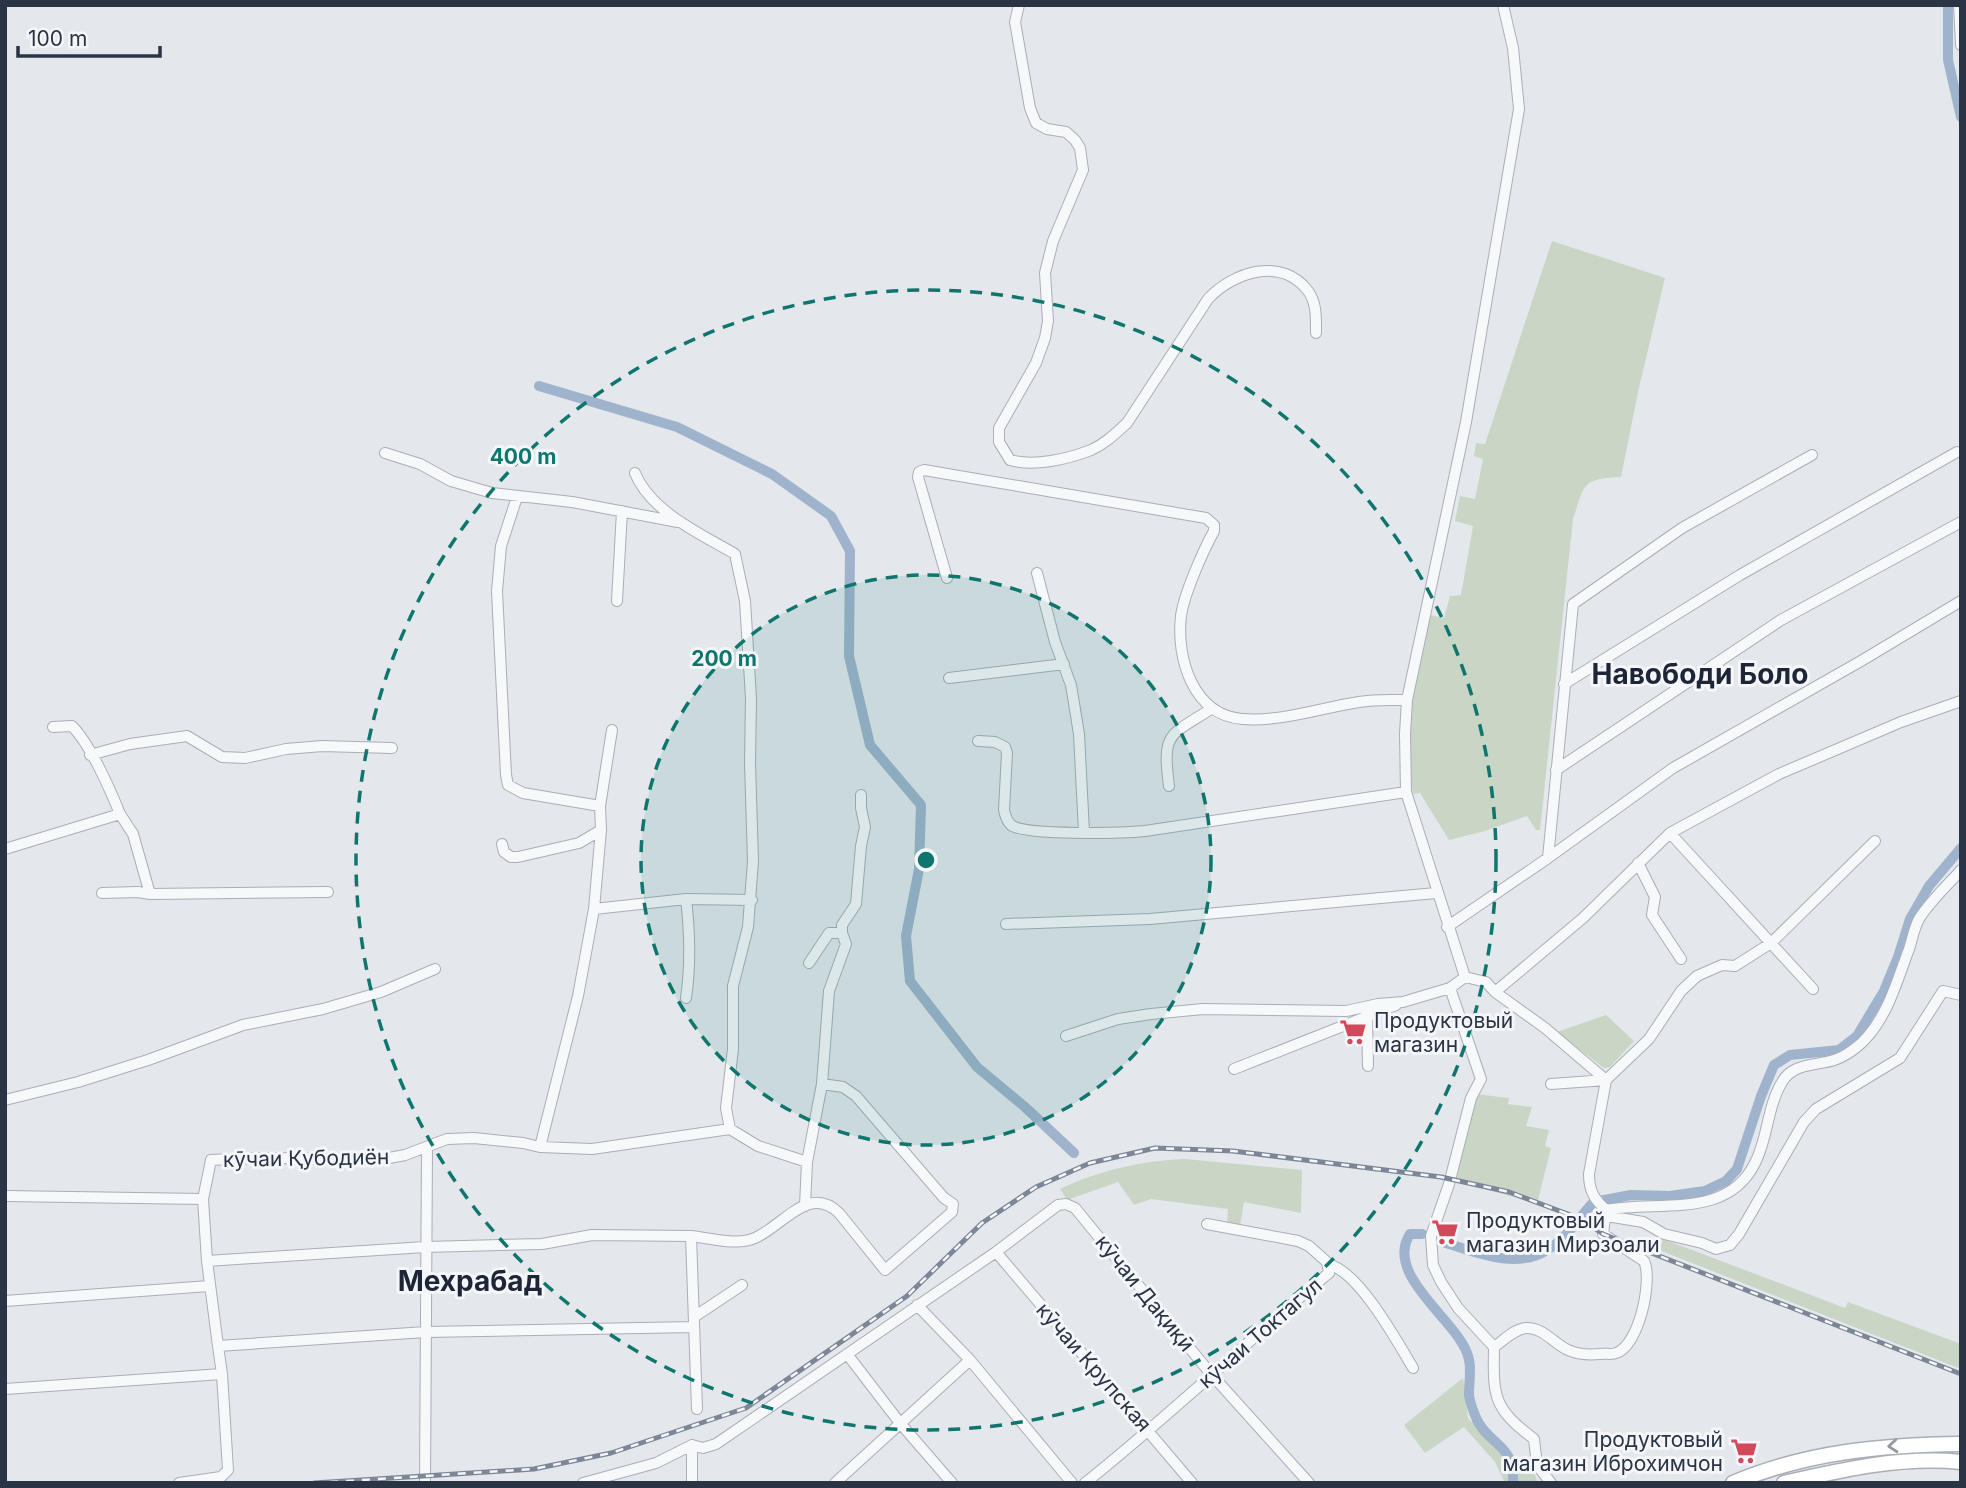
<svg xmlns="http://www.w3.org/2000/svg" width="1966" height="1488" font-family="Inter,sans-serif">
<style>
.green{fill:#c9d6c5}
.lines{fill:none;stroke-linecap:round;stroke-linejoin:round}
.canal{stroke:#9fb4cc;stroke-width:10}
.street-casing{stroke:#a9aeb7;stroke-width:12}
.secondary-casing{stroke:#a9aeb7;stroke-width:17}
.street{stroke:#f7f8fa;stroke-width:10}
.secondary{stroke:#fff;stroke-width:14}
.rail-casing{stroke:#7d8696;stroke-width:5}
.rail{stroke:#f4f6f9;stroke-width:2.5;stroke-dasharray:8;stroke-linecap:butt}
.oneway{stroke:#959aa2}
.ring{fill:none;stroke:#0f766e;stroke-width:3.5;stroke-dasharray:12 9}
.labels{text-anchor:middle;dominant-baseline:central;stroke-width:6;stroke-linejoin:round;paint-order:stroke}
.poi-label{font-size:21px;fill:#2b3445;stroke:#f4f6f9;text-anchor:start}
.street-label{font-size:21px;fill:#2b3445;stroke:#f4f6f9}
.district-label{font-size:28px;font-weight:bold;fill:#1d2536;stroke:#f4f6f9}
.centre{fill:#0f766e;stroke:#f4f6f9;stroke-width:3.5}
.ring-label{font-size:21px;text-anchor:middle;font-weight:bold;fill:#0f766e;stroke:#f4f6f9;stroke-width:6;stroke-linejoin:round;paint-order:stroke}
</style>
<rect width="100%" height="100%" fill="#e4e7ec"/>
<path class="green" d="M1552,241L1665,278L1638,392L1621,477C1582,479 1585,483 1573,519L1540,830H1536L1527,816L1485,831L1449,840L1420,793L1413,794L1407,750L1409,702L1428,615L1444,618L1450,596L1461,595L1473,526L1455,521L1460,496L1475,499L1483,459L1474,456L1476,443L1485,444Z
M1606,1015L1634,1041L1610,1067L1604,1068L1557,1032Z
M1475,1094L1509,1098L1508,1104L1532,1107L1526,1126L1549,1130L1545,1146L1551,1148L1537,1204L1451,1179Z
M1185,1159L1302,1170L1301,1213L1244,1202L1240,1226L1227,1224L1228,1209L1151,1199L1134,1205L1118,1182L1067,1200L1060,1189C1101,1170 1140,1161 1185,1159Z
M1663,1239L1845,1308L1848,1302L1961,1344V1369L1659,1250Z
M1463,1378L1468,1418L1504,1457L1510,1473V1483H1505L1495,1462L1464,1427L1425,1453L1404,1425Z
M1529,1461L1538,1483H1518L1519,1464Z"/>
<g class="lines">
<path class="canal" d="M1948,5V60L1961,117
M539,386L677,427L772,474L831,516L850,551L849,656L870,745L921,805L919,869L906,936L910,981L977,1067L1025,1107L1074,1153
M1599,1201L1631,1195L1670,1196L1705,1191L1726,1181L1737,1169L1761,1096L1774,1065L1790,1055L1839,1050L1857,1036L1884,991L1898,957L1910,919L1929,886L1961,848
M1422,1234H1410C1386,1271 1445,1313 1462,1343C1474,1362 1469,1375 1469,1395C1470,1403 1474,1413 1477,1420C1489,1445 1516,1445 1513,1483
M1443,1242C1475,1252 1516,1270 1547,1250C1566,1239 1578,1219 1592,1204"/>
<defs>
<path id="street" d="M1019,5L1015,22L1030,108L1036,123L1047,129L1066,132L1075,140L1080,148L1083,170L1053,241L1045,273L1048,321L1045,338L1036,363L999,428V442L1010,460C1034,467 1068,459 1091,450C1105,444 1116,433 1127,423L1208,299C1233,272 1282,256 1308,291C1317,303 1316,319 1316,333
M1959,5L1961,45
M385,453L420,464L451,481L492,493L572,502L678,522
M635,473C651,512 701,534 735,554L745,601L751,698L750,763L753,861L748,927L733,986V1049L726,1108L730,1129
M517,497L501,546L497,591L506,775L508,785L523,793L600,806
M1037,573L1055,642L1071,685L1079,734L1084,832
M947,578L918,477L919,472L924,470L1206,518L1214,525V531C1203,551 1184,594 1181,616C1176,658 1193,715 1242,719C1282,722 1320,708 1359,702C1375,699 1391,700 1407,700
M617,601L622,511
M949,678L1064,664
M1564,684L1740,575L1957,452
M978,741L995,742L1005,747L1007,753L1004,810C1005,815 1007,821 1011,825C1025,836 1124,833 1145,831L1406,792
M90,755L130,744L187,736L222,757L245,758L286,749L322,746L392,748
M1556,770L1781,620L1961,522
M1169,786C1162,732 1169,736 1211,709
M120,814L133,834L150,894L328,892
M1670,833L1813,989
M502,844L504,852L511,857H518L579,843L601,830
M5,849L120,814C110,789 90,744 72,726L53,727
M1548,858L1573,604L1682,528L1812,455
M1638,863L1655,897L1652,915L1681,959
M102,893L138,892L150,894
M594,909L686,899L752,900
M1006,924L1150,919L1436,893
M1447,927L1548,858L1673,768L1861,661L1961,601
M809,963L829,933H842
M1465,977L1406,792L1405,734L1407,700L1466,422L1519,109L1513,48L1503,5
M1465,977L1486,982L1495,992L1545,1028L1606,1080L1589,1174C1589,1191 1594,1199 1606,1210L1603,1234L1644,1261C1653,1280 1639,1346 1616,1353C1612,1355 1605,1353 1600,1354C1589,1355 1579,1355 1568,1350C1554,1344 1543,1327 1526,1328C1514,1329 1503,1341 1494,1347
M1450,988L1481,1079L1471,1098L1449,1184L1431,1236L1433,1265L1441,1282L1458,1308L1494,1347C1493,1397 1493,1408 1534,1439L1537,1465L1551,1483
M1495,992L1583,918L1670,833L1779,774L1901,722L1961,701
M686,998C691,964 690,933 686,899
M1367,1018L1368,1066
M1066,1036L1118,1019L1151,1014L1203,1009L1346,1011L1378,1004L1403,1002L1450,988L1465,977
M1234,1069L1396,1005
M1551,1084L1606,1080L1649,1039L1681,991L1697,976L1722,965L1735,966L1771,943L1875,841
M5,1100L78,1082L148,1060L243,1025L323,1009L381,992L435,969
M540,1147L578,996L594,909L601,830L600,806L612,730
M807,1162L822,1084L829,991L846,944L842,933V925L856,904L861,846L865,827L861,808V795
M5,1196L203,1199
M1606,1210C1658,1200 1727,1220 1755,1163C1768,1138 1767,1107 1782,1082C1793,1063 1815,1066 1834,1060C1846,1056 1860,1046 1868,1036C1889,1012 1898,978 1909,949C1912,940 1914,928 1919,919C1930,901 1947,886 1961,870
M1607,1216L1643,1222L1664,1234L1702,1243L1716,1249L1730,1245L1739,1234L1804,1122L1816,1109L1900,1058L1943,991L1961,995
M996,1252L1192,1483
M207,1261L425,1247L542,1244L592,1235L691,1236
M1329,1265C1358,1270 1398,1343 1413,1368
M5,1301L209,1286
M917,1305L970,1360L1072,1483
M694,1317L742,1285
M218,1346L207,1261L203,1199L211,1160L255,1158L384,1159L405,1155L447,1139L474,1138L523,1143L540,1147L592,1149L730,1129L758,1146L807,1162L805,1206
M847,1354L900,1423L952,1483
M5,1389L222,1374
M697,1409L691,1236C710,1238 737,1246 755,1238C784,1225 809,1184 839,1213L885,1270L952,1212L953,1204L944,1198L856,1096L843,1087L822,1084
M692,1445L703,1448L716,1444L996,1252L1058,1205L1066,1204L1075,1208L1211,1374L1309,1483
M692,1445V1483
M179,1483L221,1477L228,1470L222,1374L218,1346L426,1332L694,1327
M425,1483L427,1148
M583,1483L656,1463L692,1445
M835,1483L970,1360
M1085,1483C1169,1416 1246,1342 1329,1273L1327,1262L1309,1246L1298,1241L1207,1224"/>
<path id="secondary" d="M1733,1483C1806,1452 1882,1445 1961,1444
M1784,1483C1841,1470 1901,1456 1961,1462"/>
</defs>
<use href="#street" class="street-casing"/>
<use href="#secondary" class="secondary-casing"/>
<use href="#street" class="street"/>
<use href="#secondary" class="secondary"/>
<defs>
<path id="rail" d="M314,1483L534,1469L611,1453L746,1408L907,1296L982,1223L1036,1187L1090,1163L1155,1148L1233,1151L1441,1177L1509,1192L1581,1219L1603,1234L1961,1374"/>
</defs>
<use href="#rail" class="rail-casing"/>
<use href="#rail" class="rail"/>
</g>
<defs><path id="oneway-chevron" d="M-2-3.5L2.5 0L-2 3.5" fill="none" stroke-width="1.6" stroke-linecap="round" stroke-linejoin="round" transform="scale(1.75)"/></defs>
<use class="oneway" href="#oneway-chevron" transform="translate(1893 1446) rotate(175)"/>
<circle cx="926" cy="860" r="285" fill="#0f766e" fill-opacity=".12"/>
<g class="ring">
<circle cx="926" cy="860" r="285"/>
<circle cx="926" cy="860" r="570"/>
</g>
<defs>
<symbol id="supermarket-bare" viewBox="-9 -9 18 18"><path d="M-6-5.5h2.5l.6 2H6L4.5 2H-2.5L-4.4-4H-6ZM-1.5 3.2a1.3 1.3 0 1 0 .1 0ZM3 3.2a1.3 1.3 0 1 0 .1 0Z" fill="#d1495b" stroke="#f4f6f9" stroke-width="2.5" paint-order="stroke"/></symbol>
</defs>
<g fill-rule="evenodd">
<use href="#supermarket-bare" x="1334" y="1013" width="38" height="38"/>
<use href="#supermarket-bare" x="1426" y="1213" width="38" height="38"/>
<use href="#supermarket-bare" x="1725" y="1432" width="38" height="38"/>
</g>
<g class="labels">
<g class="poi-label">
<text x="1374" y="1020">Продуктовый<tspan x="1374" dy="24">магазин</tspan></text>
<text x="1466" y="1220">Продуктовый<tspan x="1466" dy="24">магазин Мирзоали</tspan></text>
<text x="1723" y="1439" text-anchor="end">Продуктовый<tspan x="1723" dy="24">магазин Иброхимчон</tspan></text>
</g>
<g class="street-label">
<text transform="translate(306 1158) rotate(-1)">кӯчаи Қубодиён</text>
<text transform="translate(1145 1293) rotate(51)">кӯчаи Дақиқӣ</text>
<text transform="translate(1260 1333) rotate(-41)">кӯчаи Токтагул</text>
<text transform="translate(1094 1367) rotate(49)">кӯчаи Крупская</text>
</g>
<g class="district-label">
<text x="1700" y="674">Навободи Боло</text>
<text x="470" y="1281">Мехрабад</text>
</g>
</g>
<circle cx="926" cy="860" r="10" class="centre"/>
<g class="ring-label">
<text x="523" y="464">400 m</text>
<text x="724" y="666">200 m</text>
</g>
<rect width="1966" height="1488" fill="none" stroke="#2b3445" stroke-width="14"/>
<path d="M18 46v10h142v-10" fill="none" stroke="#2b3445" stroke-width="3.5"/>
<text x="28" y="46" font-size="21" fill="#2b3445" stroke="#f4f6f9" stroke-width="5" paint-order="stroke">100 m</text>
</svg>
